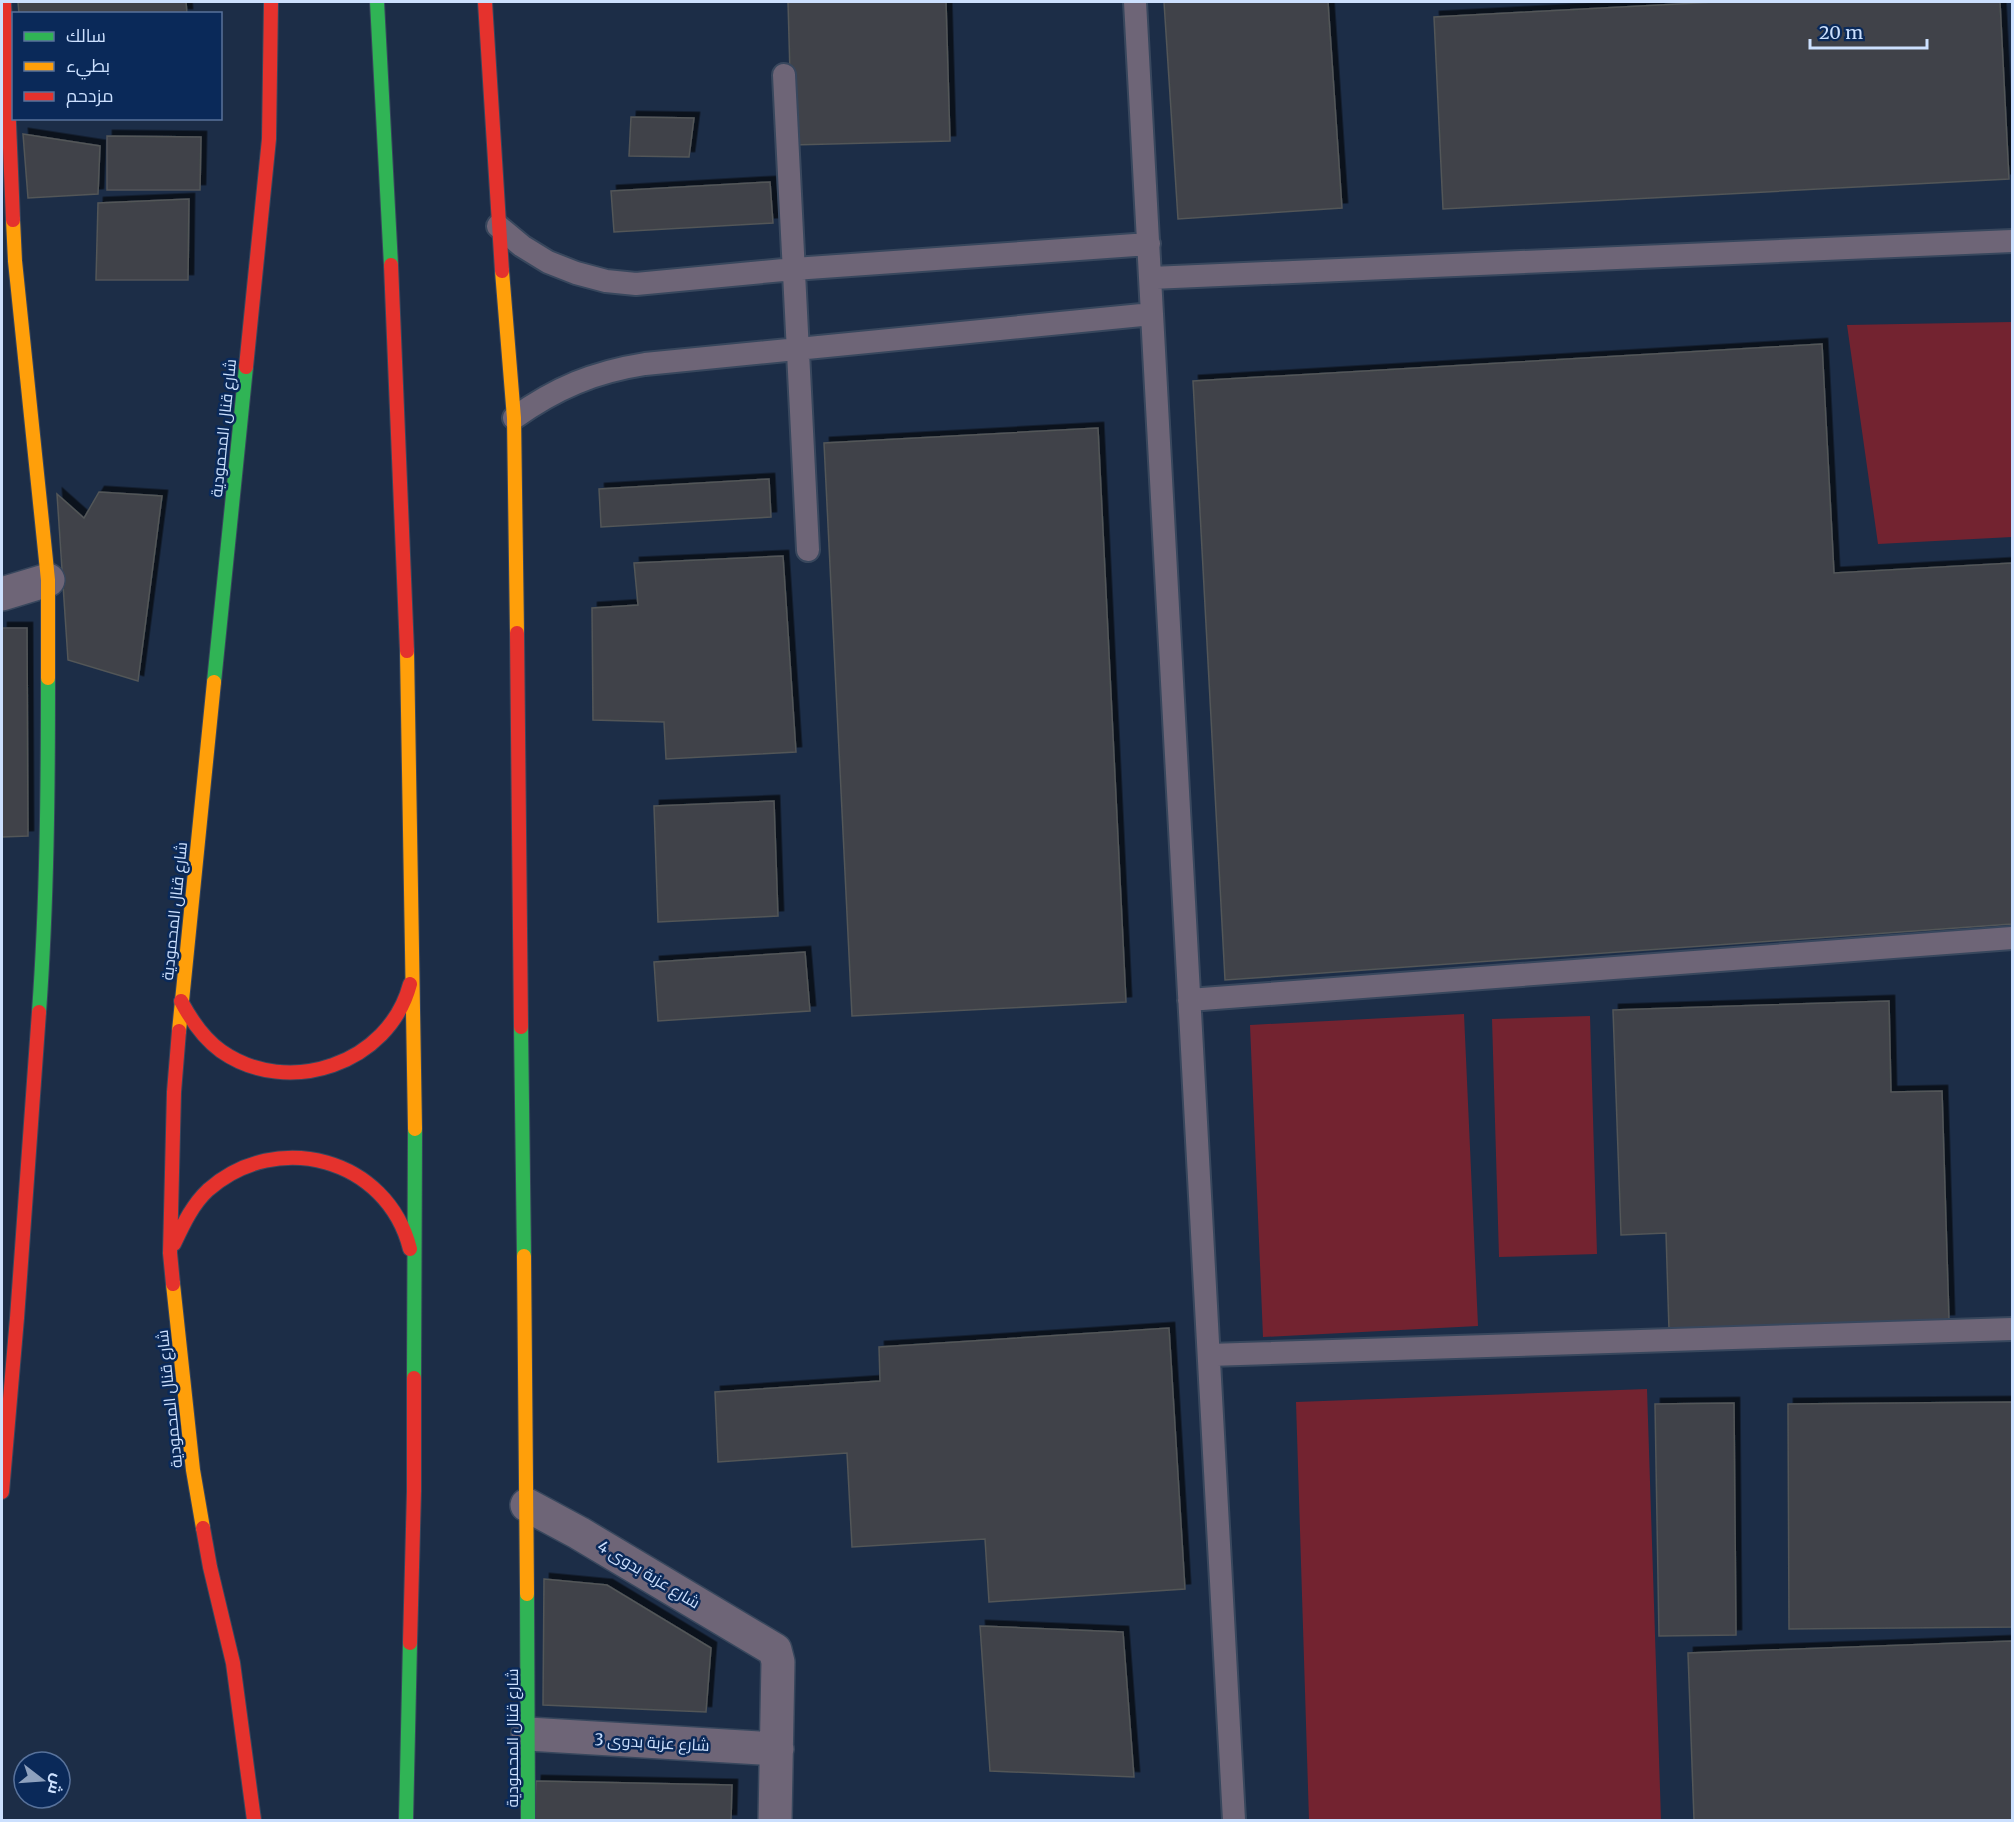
<svg xmlns="http://www.w3.org/2000/svg" width="2014" height="1822" font-family="Merriweather,Cairo,serif">
<style>
.green{fill:#732330}
.building{fill:#3f4348;stroke:#535658;stroke-width:1.5;filter:url(#shadow)}
.lines{fill:none;stroke-linecap:round;stroke-linejoin:round}
.lane-casing{stroke:#38475d;stroke-width:26}
.street-casing{stroke:#38475d;stroke-width:36}
.fast-casing{stroke:#38475d;stroke-width:16}
.slow-casing{stroke:#38475d;stroke-width:16}
.jam-casing{stroke:#38475d;stroke-width:16}
.lane{stroke:#6e6577;stroke-width:22}
.street{stroke:#6e6577;stroke-width:33}
.fast{stroke:#30b455;stroke-width:14}
.slow{stroke:#ff9f0a;stroke-width:14}
.jam{stroke:#e5322d;stroke-width:14}
.labels{text-anchor:middle;dominant-baseline:central;stroke-width:5;stroke-linejoin:round;paint-order:stroke}
.street-label{font-size:16px;fill:#cce0fe;stroke:#0a2959}
</style>
<defs>
<filter id="shadow"><feDropShadow dx="5.5" dy="-5.5" stdDeviation="0" flood-color="#0009"/></filter>
</defs>
<rect width="100%" height="100%" fill="#1c2d47"/>
<path class="green" d="M2012,322V537L1878,544L1847,325Z
M1464,1014L1478,1326L1263,1337L1250,1025Z
M1590,1016L1597,1254L1499,1257L1492,1019Z
M1647,1389L1661,1820H1309L1296,1402Z"/>
<path class="building" d="M18,2H186L187,14H19Z
M788,2H946L950,141L792,145Z
M1164,2H1328L1342,208L1178,219Z
M1716,2H2000L2009,179L1443,209L1434,17Z
M631,117L694,118L689,157L629,156Z
M23,134L100,146L98,194L28,198Z
M107,136L201,137L200,190H107Z
M770,182L773,223L614,232L611,191Z
M189,199L188,280H96L98,203Z
M1822,344L1834,573L2012,563V924L1225,980L1193,381Z
M1098,428L1126,1002L852,1016L824,443Z
M769,479L771,517L601,527L599,489Z
M99,492L162,496L138,681L68,660L57,494L84,518Z
M783,556L796,752L666,759L664,722L593,720L592,608L638,605L634,563Z
M2,628H27L28,836L2,837Z
M774,801L778,916L658,922L654,806Z
M805,952L810,1011L658,1021L654,962Z
M1889,1001L1891,1092L1942,1091L1949,1320L1669,1330L1666,1233L1621,1235L1613,1010Z
M1169,1328L1185,1589L989,1602L985,1539L852,1547L847,1453L718,1462L715,1392L880,1381L879,1347Z
M2012,1402V1627L1789,1629L1788,1404Z
M1734,1403L1736,1635L1659,1636L1655,1404Z
M544,1579L607,1585L711,1648L706,1712L543,1705Z
M980,1626L1123,1632L1134,1777L990,1771Z
M2012,1641V1820H1694L1688,1653Z
M536,1781L732,1785L731,1820H534Z"/>
<g class="lines">
<defs>
<path id="lane" d="M1135,2L1234,1820
M784,75L808,550
M498,226L522,246L548,262L576,273L606,281L636,284L794,269L1149,244
M1151,278L2012,241
M514,418C556,388 594,372 645,364L1152,314
M1189,1000L2012,938
M1209,1355L2012,1329"/>
<path id="street" d="M2,594L48,580
M527,1505L579,1533L775,1650L778,1662L775,1820
M528,1734L777,1749"/>
<path id="fast" d="M377,2L391,265
M214,682L246,367
M39,1012C47,901 48,789 48,678
M521,1027L524,1256
M414,1378L415,1129
M527,1594L528,1820
M406,1820L410,1643"/>
<path id="slow" d="M13,220L15,261L48,580V678
M502,271L514,418L517,633
M407,651L415,1129
M179,1031L214,682
M524,1256L527,1594
M173,1284L193,1470L203,1528"/>
<path id="jam" d="M4,2L13,220
M485,2L502,271
M391,265L407,651
M246,367L269,139L271,2
M517,633L521,1027
M181,1001C191,1020 203,1038 221,1051C288,1098 389,1064 410,984
M174,1244C183,1225 192,1205 208,1190C277,1129 387,1158 410,1249
M173,1284L170,1253L174,1092L179,1031
M2,1492L17,1318L39,1012
M203,1528L210,1567L233,1663L254,1820
M410,1643L414,1491V1378"/>
</defs>
<use href="#lane" class="lane-casing"/>
<use href="#street" class="street-casing"/>
<use href="#fast" class="fast-casing"/>
<use href="#slow" class="slow-casing"/>
<use href="#jam" class="jam-casing"/>
<use href="#lane" class="lane"/>
<use href="#street" class="street"/>
<use href="#fast" class="fast"/>
<use href="#slow" class="slow"/>
<use href="#jam" class="jam"/>
</g>
<g class="labels">
<g class="street-label">
<text transform="translate(223 428) rotate(-84)">شارع قنال المحمودية</text>
<text transform="translate(174 911) rotate(-84)">شارع قنال المحمودية</text>
<text transform="translate(169 1399) rotate(-96)">شارع قنال المحمودية</text>
<text transform="translate(649 1574) rotate(31)">شارع عزبة بدوى 4</text>
<text transform="translate(512 1738) rotate(-90)">شارع قنال المحمودية</text>
<text transform="translate(652 1742) rotate(3)">شارع عزبة بدوى 3</text>
</g>
</g>
<rect width="2014" height="1822" fill="none" stroke="#cce0fe" stroke-width="6"/>
<rect x="12" y="12" width="210" height="108" fill="#0a2959" stroke="#58729b" stroke-width="1.5"/>
<rect x="24" y="32" width="30" height="9" fill="#30b455" stroke="#58729b" stroke-width="1.5"/>
<text x="66" y="42" font-size="18" fill="#cce0fe">سالك</text>
<rect x="24" y="62" width="30" height="9" fill="#ff9f0a" stroke="#58729b" stroke-width="1.5"/>
<text x="66" y="72" font-size="18" fill="#cce0fe">بطيء</text>
<rect x="24" y="92" width="30" height="9" fill="#e5322d" stroke="#58729b" stroke-width="1.5"/>
<text x="66" y="102" font-size="18" fill="#cce0fe">مزدحم</text>
<g transform="translate(42 1780) rotate(107)"><circle r="28" fill="#0a2959" stroke="#58729b" stroke-width="1.5"/>
<path d="M0-4.5L10 22L0 15L-10 22Z" fill="#8ea1be"/>
<text y="-9" font-size="16" font-weight="bold" text-anchor="middle" fill="#cce0fe">ش</text>
</g>
<path d="M1810 39v9h117v-9" fill="none" stroke="#cce0fe" stroke-width="3"/>
<text x="1819" y="39" font-size="18" fill="#cce0fe" stroke="#0a2959" stroke-width="4.5" paint-order="stroke">20 m</text>
</svg>
